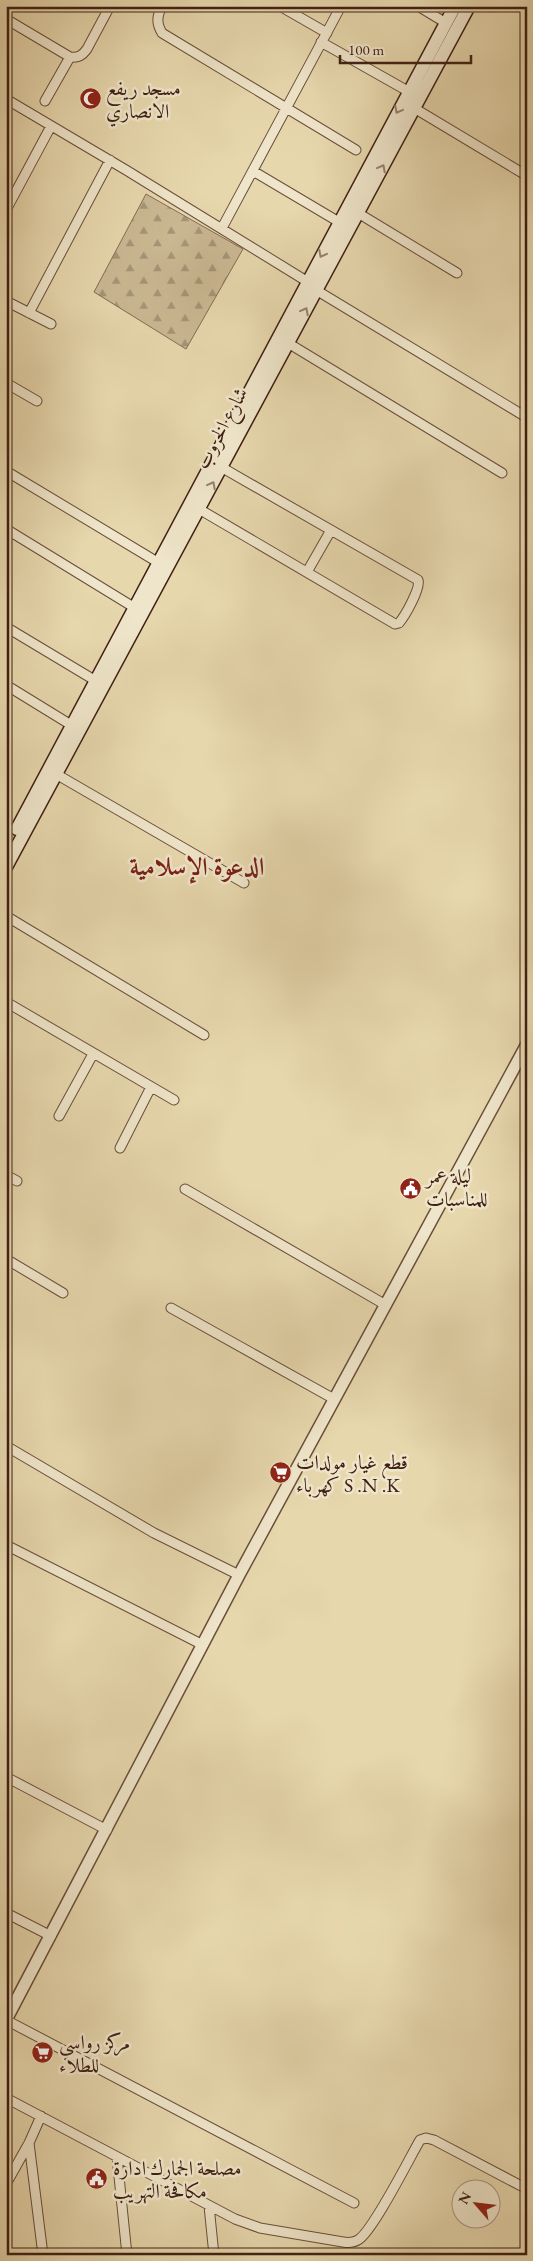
<svg xmlns="http://www.w3.org/2000/svg" width="533" height="2261" font-family="'EB Garamond',Amiri,serif">
<style>
.forest{fill:url(#forest-firs);stroke:#846c54}
.lines{fill:none;stroke-linecap:round;stroke-linejoin:round}
.minor-casing{stroke:#694e3a;stroke-width:11}
.tertiary-casing{stroke:#694e3a;stroke-width:14}
.secondary-casing{stroke:#3f2014;stroke-width:15}
.minor{stroke:#efe5ca;stroke-width:9}
.tertiary{stroke:#efe5ca;stroke-width:11}
.secondary{stroke:#efe5ca;stroke-width:12}
.oneway{stroke:#97826f}
.labels{text-anchor:middle;dominant-baseline:central;stroke-width:5;stroke-linejoin:round;paint-order:stroke}
.poi-label{font-size:20px;fill:#3f2014;stroke:#efe5ca;text-anchor:start}
.street-label{font-size:20px;fill:#3f2014;stroke:#efe5ca}
.district-label{font-size:25px;font-weight:bold;fill:#7a1f14;stroke:#efe5ca}
</style>
<defs>
<pattern id="forest-firs" width="22" height="20" patternUnits="userSpaceOnUse" patternTransform="scale(1.25)"><rect width="22" height="20" fill="#cab893"/><path d="M5 1l3.5 6h-7zM16 11l3.5 6h-7z" fill="#a59577"/></pattern>
</defs>
<rect width="100%" height="100%" fill="#e7d7ad"/>
<filter id="stains"><feTurbulence type="fractalNoise" baseFrequency=".004" numOctaves="4"/><feColorMatrix values="0 0 0 0 .2 0 0 0 0 .09 0 0 0 0 .02 0 0 0 .5 -.17"/></filter>
<radialGradient id="worn" r=".72"><stop offset=".6" stop-color="#630" stop-opacity="0"/><stop offset="1" stop-color="#630" stop-opacity=".3"/></radialGradient>
<path class="forest" d="M146,194L243,249L186,349L94,292Z"/>
<g class="lines">
<defs>
<path id="minor" d="M162,6C157,16 156,23 162,33L356,150
M280,6L327,33
M418,6L446,23
M6,19L70,57C78,58 82,56 87,49L110,6
M321,42L413,94
M6,99L126,170L308,282
M45,101L70,57
M414,108L524,174
M253,171L339,222
M6,210L51,126
M358,213L457,273
M222,228L341,6
M316,290L526,417
M6,301L51,324
M29,313L110,160
M288,343L502,473
M6,383L37,401
M6,471L159,563
M199,509L395,624L399,623C405,616 421,588 418,580L221,467
M6,529L135,608
M307,572L331,530
M6,627L96,681
M6,685L76,728
M56,774L244,883
M6,916L204,1035
M6,1002L174,1100
M59,1116L93,1054
M120,1148L151,1087
M6,1175L17,1181
M185,1189L384,1304
M6,1259L63,1293
M171,1308L334,1399
M6,1446L154,1533L239,1575
M6,1545L203,1645
M6,1777L107,1830
M6,1913L51,1936
M6,2020L354,2203
M6,2098L235,2219L260,2228L343,2242C349,2243 353,2243 358,2240C373,2231 409,2159 420,2140L426,2138L434,2140L527,2189
M29,2143L43,2255
M117,2157L127,2255
M6,2184L29,2143L41,2116
M209,2206L214,2255"/>
<path id="tertiary" d="M6,2020L239,1575L527,1044"/>
<path id="secondary" d="M17,829L455,6
M6,867L469,6"/>
</defs>
<use href="#minor" class="minor-casing"/>
<use href="#tertiary" class="tertiary-casing"/>
<use href="#secondary" class="secondary-casing"/>
<use href="#minor" class="minor"/>
<use href="#tertiary" class="tertiary"/>
<use href="#secondary" class="secondary"/>
</g>
<defs><path id="oneway-chevron" d="M-2-3.5L2.5 0L-2 3.5" fill="none" stroke-width="1.6" stroke-linecap="round" stroke-linejoin="round" transform="scale(1.25)"/></defs>
<g class="oneway">
<use href="#oneway-chevron" transform="translate(398 110) rotate(118)"/>
<use href="#oneway-chevron" transform="translate(382 168) rotate(-62)"/>
<use href="#oneway-chevron" transform="translate(322 254) rotate(118)"/>
<use href="#oneway-chevron" transform="translate(305 311) rotate(-62)"/>
<use href="#oneway-chevron" transform="translate(212 485) rotate(-62)"/>
</g>
<defs>
<symbol id="mosque-disc" viewBox="-11 -11 22 22"><circle r="9.5" fill="#8f2418" stroke="#efe5ca"/><path d="M3.5-4.9A6 6 0 1 0 3.5 4.9A5 5 0 1 1 3.5-4.9Z" fill="#fff"/></symbol>
<symbol id="civic-disc" viewBox="-11 -11 22 22"><circle r="9.5" fill="#8f2418" stroke="#efe5ca"/><path d="M-.6-6.5H3V-4.5H.6V-3L4-1V1h2V6H-6V1h2V-1L-.6-3ZM-1.2 2.5V6h2.4V2.5Z" fill="#fff"/></symbol>
<symbol id="supermarket-disc" viewBox="-11 -11 22 22"><circle r="9.5" fill="#8f2418" stroke="#efe5ca"/><path d="M-6-5.5h2.5l.6 2H6L4.5 2H-2.5L-4.4-4H-6ZM-1.5 3.2a1.3 1.3 0 1 0 .1 0ZM3 3.2a1.3 1.3 0 1 0 .1 0Z" fill="#fff"/></symbol>
</defs>
<g fill-rule="evenodd">
<use href="#mosque-disc" x="78" y="86" width="25" height="25"/>
<use href="#civic-disc" x="398" y="1176" width="25" height="25"/>
<use href="#supermarket-disc" x="268" y="1460" width="25" height="25"/>
<use href="#supermarket-disc" x="30" y="2040" width="25" height="25"/>
<use href="#civic-disc" x="84" y="2166" width="25" height="25"/>
</g>
<g class="labels">
<g class="poi-label">
<text x="106" y="88">مسجد ريفع<tspan x="106" dy="23">الانصاري</tspan></text>
<text x="426" y="1176">ليلة عمر<tspan x="426" dy="23">للمناسبات</tspan></text>
<text x="296" y="1462">قطع غيار مولدات<tspan x="296" dy="23">كهرباء S .N .K</tspan></text>
<text x="59" y="2042">مركز رواسي<tspan x="59" dy="23">للطلاء</tspan></text>
<text x="113" y="2168">مصلحة الجمارك ادارة<tspan x="113" dy="23">مكافحة التهريب</tspan></text>
</g>
<g class="street-label">
<text transform="translate(221 428) rotate(-62)">شارع الخروب</text>
</g>
<g class="district-label">
<text x="197" y="866">الدعوة الإسلامية</text>
</g>
</g>
<rect width="533" height="2261" fill="none" stroke="#e7d7ad" stroke-width="25"/>
<rect x="8" y="8" width="518" height="2246" fill="none" stroke="#3f2014" stroke-width="2.5"/>
<rect x="12" y="12" width="508" height="2236" fill="none" stroke="#3f2014"/>
<g transform="translate(476 2204) rotate(298)"><circle r="24" fill="#efe5ca" stroke="#a99681"/>
<path d="M0-4L9 19L0 12L-9 19Z" fill="#8f2418"/>
<text y="-8" font-size="14" font-weight="bold" text-anchor="middle" fill="#3f2014">N</text>
</g>
<path d="M340 55v8h131v-8" fill="none" stroke="#3f2014" stroke-width="2.5"/>
<text x="348" y="55" font-size="15" fill="#3f2014" stroke="#efe5ca" stroke-width="4" paint-order="stroke">100 m</text>
<rect width="100%" height="100%" filter="url(#stains)"/>
<rect width="100%" height="100%" fill="url(#worn)"/>
</svg>
